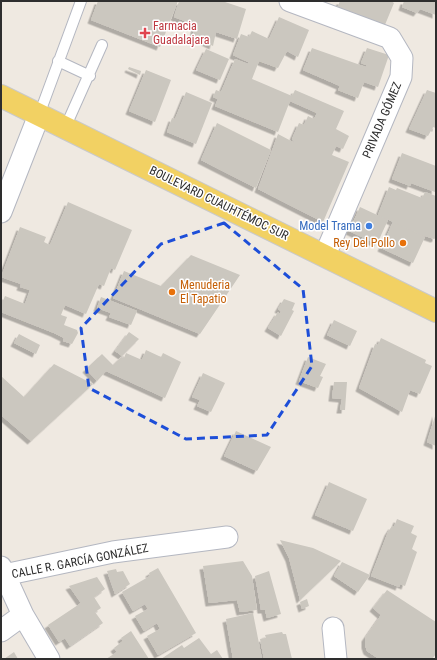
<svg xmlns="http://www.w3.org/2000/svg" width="437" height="660" font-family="'Roboto Condensed',sans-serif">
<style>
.building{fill:#cbc7bf;filter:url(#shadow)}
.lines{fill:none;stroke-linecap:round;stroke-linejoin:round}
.service-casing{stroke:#b4b7c1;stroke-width:12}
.minor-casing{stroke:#b4b7c1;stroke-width:23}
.primary-casing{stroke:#c9c9c9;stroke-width:24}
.service{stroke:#fff;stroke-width:10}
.minor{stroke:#fff;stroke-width:21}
.primary{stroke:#f2d163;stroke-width:22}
.marked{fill:none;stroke:#1d4ed8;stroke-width:3;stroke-dasharray:8 5;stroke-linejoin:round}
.health-dot{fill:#e0444e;stroke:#fff;stroke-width:1.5}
.shop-dot{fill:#3f7fe0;stroke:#fff;stroke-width:1.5}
.food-dot{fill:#e8710a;stroke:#fff;stroke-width:1.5}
.labels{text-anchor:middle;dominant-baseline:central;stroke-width:3;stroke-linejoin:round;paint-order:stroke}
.health-label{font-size:12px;fill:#be3a42;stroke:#fff;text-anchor:start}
.street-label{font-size:12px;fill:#2e2e2e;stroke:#fff}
.shop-label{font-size:12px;fill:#366cbe;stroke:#fff;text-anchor:end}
.food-label{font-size:12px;fill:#c56008;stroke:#fff;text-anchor:end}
</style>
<defs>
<filter id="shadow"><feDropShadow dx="-3.5" dy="3.5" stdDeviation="0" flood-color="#0004"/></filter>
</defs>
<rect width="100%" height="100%" fill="#efe9e1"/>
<path class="building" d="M98,1H178L160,47L91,20Z
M179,1H222L246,9L237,39L216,32L213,46L193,36L195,25L174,17Z
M340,1H391L394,3L382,32L335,13Z
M404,1H436V15L420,9L417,13L402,7Z
M279,17L309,30L298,57L287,51L278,68L259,61L252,79L292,96L295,90L344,111L336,129L349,136L343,149L336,146L332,155L349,162L323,222L258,189L278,134L295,143L292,139L299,123L304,125L308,116L314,119L317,113L290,101L278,132L215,106L218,99L213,97L216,90L221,92L235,59L248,64V62L233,55L241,34L249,37L252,31L269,39Z
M312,48L366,67V65L361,63L367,48L389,55L378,87L364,82L358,98L338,90L340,86L303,70Z
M206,49L229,59L220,80L196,70Z
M129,67L141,71L140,75L128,69Z
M146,70L171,80L155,122L129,111Z
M427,90L436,93V128L433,127L428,136L409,129Z
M186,92L212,103L196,144L167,132L172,118L175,119Z
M217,123L271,150L256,188L201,160Z
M402,153L436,166L435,192L411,183L410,186L392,179Z
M389,187L396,190L397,188L422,198L425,192L436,196V238L434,239L422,235L378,215Z
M68,202L132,230L115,270L111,268L104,286L99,284L86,314L65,305L61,315L67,317L64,325L77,330L78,333L72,344L63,341L64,338L54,333L1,312V305L5,296L25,304L30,290L20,287L21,284L1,277L20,227L46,237L44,242L50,245Z
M360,207L388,220L377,244L349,231Z
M393,222L425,237L413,263L381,248Z
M191,255L240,275L200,334L113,298L124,271L161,286Z
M101,297L137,311L131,325L109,317L111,313L97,308Z
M284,299L295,303L292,310L294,311L281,336L268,328L278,312L280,314L281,311L278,309Z
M334,320L357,331L350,346L327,335Z
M129,332L139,339L122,356L115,351Z
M19,334L40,345L36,354L14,343Z
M381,338L426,360L425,363L432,366L420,394L410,390L402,412L359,388L375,344L378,345Z
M146,350L161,357L163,353L181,362L165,398L106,371L97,381L86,369L102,354L113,365L121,357L124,358L126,353L142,360Z
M308,357L326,364L320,376L323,377L318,388L299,381Z
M54,364L93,384L31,441L1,415V376L24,397Z
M203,373L225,383L211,412L197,406L200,400L192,397Z
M334,382H347L345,410H340L342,399L332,398Z
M436,413V446L427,442Z
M236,431L271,447L257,471L224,456Z
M329,482L367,499L353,531L315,515Z
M397,519L414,526L411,533L417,536L412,549L417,552L405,586L400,584L399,587L371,576L388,532L392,526L394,527Z
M280,540L313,548L341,561L300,600L289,558Z
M243,561L252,576L257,610L240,612L237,600L209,603L203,566Z
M342,562L370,575L358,592L334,576Z
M158,568L196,633L158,655L147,636L160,629L157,623L144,631L135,616L148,609L145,604L133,611L122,592L150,576L149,573Z
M116,569L117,572L123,571L130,584L115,594L107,571Z
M269,571L281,614L267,618L265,610H261L255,576Z
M97,577L105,589L94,597L101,608L95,612L103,623L70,646L65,638L59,642L48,625L81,603L69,586Z
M387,590L436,622V654L432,659H379L367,651L365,645V638L381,615L373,608Z
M307,599L309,606L302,609L300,602Z
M253,613L262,659H233L226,619Z
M131,631L149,659H106L117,652L114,648L123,641L121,638Z
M282,632L283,634H286L292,659H264L260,639L266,638L265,635Z
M199,638L211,654L217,650L223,659H161L182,645L184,648Z
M14,652L18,659H4Z"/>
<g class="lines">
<defs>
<path id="service" d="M58,61L90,76
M39,115L81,1
M65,128L102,45"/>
<path id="minor" d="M290,1L390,38L402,58L401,77L325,255
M1,212L39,115
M1,567L23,615L49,659
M4,575L113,552L227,537
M333,628L336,659
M1,631L23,615"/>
<path id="primary" d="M1,96L436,311"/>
</defs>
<use href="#service" class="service-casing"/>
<use href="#minor" class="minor-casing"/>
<use href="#primary" class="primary-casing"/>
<use href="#service" class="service"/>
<use href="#minor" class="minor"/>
<use href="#primary" class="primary"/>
</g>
<path class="marked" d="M224,223L303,289L312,366L267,435L186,439L89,388L81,328L161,244Z"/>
<path class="health-dot" d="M143 27h4v4h4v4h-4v4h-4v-4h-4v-4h4z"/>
<circle class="shop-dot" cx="369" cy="226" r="4"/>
<g class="food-dot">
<circle cx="403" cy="243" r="4"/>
<circle cx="172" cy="292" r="4"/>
</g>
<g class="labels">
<g class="health-label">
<text x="153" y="26">Farmacia<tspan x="153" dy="14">Guadalajara</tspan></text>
</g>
<g class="street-label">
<text transform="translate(382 120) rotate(-67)">PRIVADA GÓMEZ</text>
<text transform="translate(219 203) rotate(26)">BOULEVARD CUAUHTÉMOC SUR</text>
<text transform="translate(80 561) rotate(-11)">CALLE R. GARCÍA GONZÁLEZ</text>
</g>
<g class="shop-label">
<text x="361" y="226">Model Trama</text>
</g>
<g class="food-label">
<text x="395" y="243">Rey Del Pollo</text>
<text x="180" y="285" text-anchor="start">Menuderia<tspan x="180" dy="14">El Tapatio</tspan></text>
</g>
</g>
<rect width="437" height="660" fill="none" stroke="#2e2e2e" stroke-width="4"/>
</svg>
